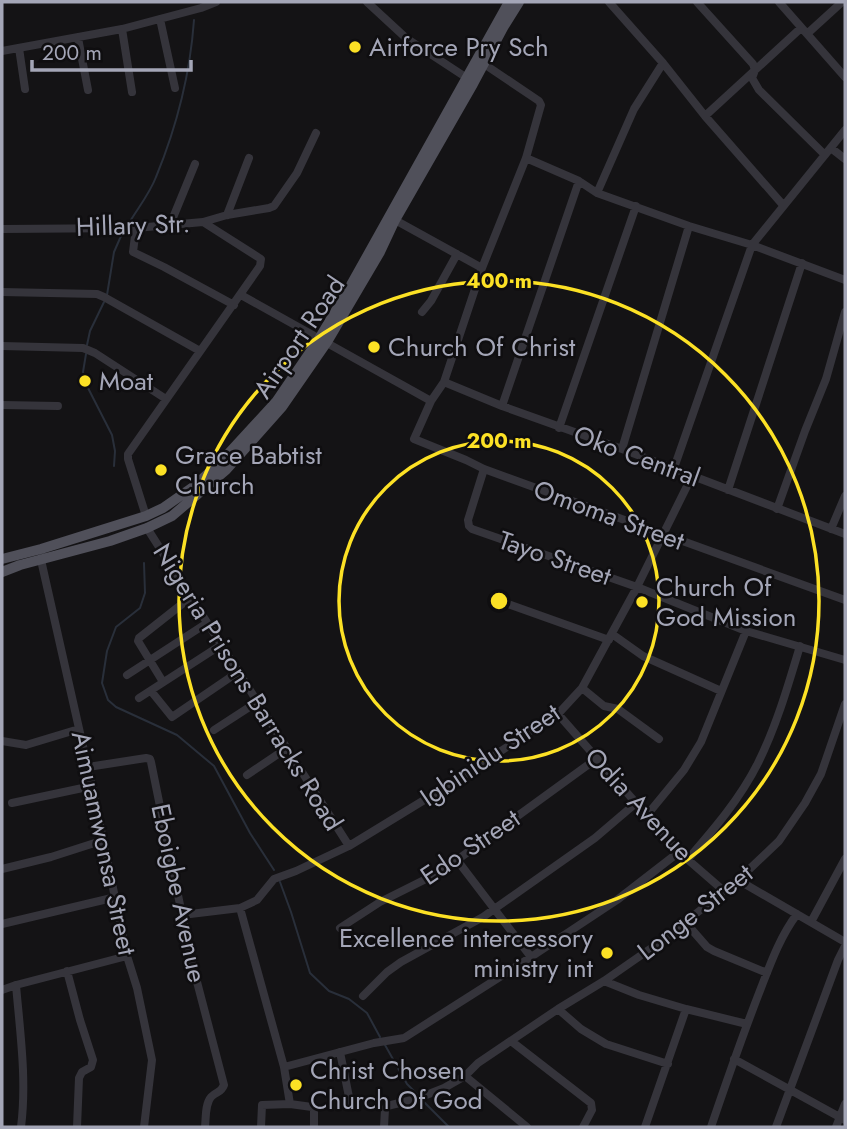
<svg xmlns="http://www.w3.org/2000/svg" width="847" height="1129" font-family="Jost,sans-serif">
<style>
.lines{fill:none;stroke-linecap:round;stroke-linejoin:round}
.stream{stroke:#292f3a;stroke-width:2}
.minor{stroke:#35343b;stroke-width:8}
.major{stroke:#50505a;stroke-width:10}
.ring{fill:none;stroke:#fce125;stroke-width:3.5}
.poi-dot{fill:#fce125;stroke:#0f0e10;stroke-width:2.5}
.labels{text-anchor:middle;dominant-baseline:central;stroke-width:5;stroke-linejoin:round;paint-order:stroke}
.poi-label{font-size:26px;fill:#a4a6b7;stroke:#0f0e10;text-anchor:start}
.street-label{font-size:26px;fill:#a4a6b7;stroke:#0f0e10}
.centre{fill:#fce125;stroke:#0f0e10;stroke-width:3.5}
.ring-label{font-size:21px;text-anchor:middle;font-weight:bold;fill:#fce125;stroke:#0f0e10;stroke-width:5;stroke-linejoin:round;paint-order:stroke}
</style>
<rect width="100%" height="100%" fill="#141315"/>
<g class="lines">
<path class="stream" d="M129,223C138,208 150,193 156,177C177,126 190,76 194,20
M107,295L114,252L121,236
M87,345L90,331L104,302
M86,354L83,372L87,386L112,435L115,451L114,466
M144,563L145,593L140,608L116,627L107,651L102,683L108,700L116,707L177,735L214,766L250,833L274,870
M280,882L291,912L310,973L329,991L349,999L367,1013L380,1037
M385,1045L407,1084L417,1094
M423,1101L449,1127"/>
<path class="minor" d="M367,2L406,38L467,78
M609,2L663,63L705,116L783,205
M697,2L753,64L755,70L752,78L759,90L825,155
M779,2L845,77
M160,19L175,88
M122,29L132,92
M808,33L842,2
M78,38L88,90
M19,48L25,89
M2,51L122,29L201,8L216,2
M484,64L539,101L541,105L526,158L482,268L444,382L431,401L414,439L466,460L484,469L845,600
M705,116L801,28
M831,148L845,159
M526,158L579,181L597,193L689,226L752,245L845,280
M597,193L634,109L663,63
M227,215L249,158
M395,220L482,268
M203,222L227,215L269,208L274,206L297,173L316,133
M170,225L195,164
M136,228L133,252L164,267L234,305
M2,229L136,228L203,222L261,259L260,266L128,454V459L146,516
M2,292L97,294L104,297L200,351
M241,295L431,401
M422,312L431,301L457,254
M2,346L83,348L95,353L166,399
M444,382L502,406L622,449L845,534
M2,405L58,406
M502,406L579,181
M559,428L636,206
M622,449L689,226
M674,468L752,245L845,130
M484,469L468,520L469,526L472,529L637,587L746,631L845,660
M728,490L802,263
M777,509L805,431L826,379L845,312
M147,528L349,846
M831,529L845,496
M41,560L92,786L127,956L137,988L152,1060L144,1127
M508,604L609,640
M612,634L643,656L721,691
M127,675L207,623
M163,682L138,641L139,638L191,597
M582,688L604,706L618,709L659,739
M151,691L172,717L238,672
M139,698L221,645
M558,714L679,852L724,891
M214,730L257,702
M2,741L26,745L79,729
M88,767L146,758L150,759L151,762L191,959L224,1085C221,1093 217,1091 211,1097C205,1104 206,1118 205,1127
M247,775L287,748
M12,803L92,786
M647,815L684,770L701,742L746,631
M688,859C714,829 740,799 758,763C776,727 788,686 800,646
M457,860L531,957
M2,869L51,857L104,840
M738,880L845,942
M240,908L284,1067L290,1104
M182,915L240,908L257,900L274,879L296,871L349,846L452,783L507,747L543,722L558,714L582,688L637,587L692,476
M811,922L845,859
M686,923L707,947L714,951L767,973
M2,924L116,897
M340,928L380,902L430,877L457,860L596,759
M67,971L80,1020L93,1060L91,1067L82,1072L79,1078L77,1127
M604,981L639,995L686,1009L747,1024
M16,985C20,1032 27,1080 21,1127
M2,990L16,985L127,956
M363,996L387,972L401,962L483,917L595,838L636,803
M558,1009L581,1029L606,1044L668,1064
M511,1041L591,1103L592,1110L583,1127
M340,1052L351,1107
M734,1059L845,1120
M284,1067L374,1043L404,1038L531,957L617,900L679,852
M465,1076L527,1127
M261,1127L262,1105L290,1104L312,1107L314,1110V1127
M384,1127L385,1109L387,1106L416,1099L444,1088L465,1076L478,1063L558,1009L604,981L663,940L738,880L779,841L805,803L821,774L845,704
M645,1127L686,1009
M711,1127C727,1080 743,1034 761,988C771,962 780,937 797,914
M776,1127L838,960L845,946
M836,1127L845,1104"/>
<path class="major" d="M2,559L41,549L146,516L163,508L193,487L219,464L276,402L319,339L351,285L509,2
M2,572L20,565L110,541L147,528L172,516L226,470L282,407L327,342L380,252L395,220L473,84L504,26L519,2"/>
</g>
<g class="ring">
<circle cx="499" cy="601" r="160"/>
<circle cx="499" cy="601" r="320"/>
</g>
<g class="poi-dot">
<circle cx="355" cy="47" r="7"/>
<circle cx="374" cy="347" r="7"/>
<circle cx="85" cy="381" r="7"/>
<circle cx="161" cy="470" r="7"/>
<circle cx="642" cy="602" r="7"/>
<circle cx="607" cy="953" r="7"/>
<circle cx="296" cy="1085" r="7"/>
</g>
<g class="labels">
<g class="poi-label">
<text x="369" y="47">Airforce Pry Sch</text>
<text x="388" y="347">Church Of Christ</text>
<text x="99" y="381">Moat</text>
<text x="175" y="455">Grace Babtist<tspan x="175" dy="30">Church</tspan></text>
<text x="656" y="587">Church Of<tspan x="656" dy="30">God Mission</tspan></text>
<text x="593" y="938" text-anchor="end">Excellence intercessory<tspan x="593" dy="30">ministry int</tspan></text>
<text x="310" y="1070">Christ Chosen<tspan x="310" dy="30">Church Of God</tspan></text>
</g>
<g class="street-label">
<text transform="translate(133 225) rotate(-2)">Hillary Str.</text>
<text transform="translate(299 337) rotate(-56)">Airport Road</text>
<text transform="translate(637 456) rotate(20)">Oko Central</text>
<text transform="translate(609 515) rotate(20)">Omoma Street</text>
<text transform="translate(555 558) rotate(19)">Tayo Street</text>
<text transform="translate(248 687) rotate(58)">Nigeria Prisons Barracks Road</text>
<text transform="translate(490 755) rotate(-34)">Igbinidu Street</text>
<text transform="translate(639 804) rotate(47)">Odia Avenue</text>
<text transform="translate(104 843) rotate(78)">Aimuamwonsa Street</text>
<text transform="translate(470 847) rotate(-34)">Edo Street</text>
<text transform="translate(179 893) rotate(78)">Eboigbe Avenue</text>
<text transform="translate(695 912) rotate(-38)">Longe Street</text>
</g>
</g>
<circle cx="499" cy="601" r="10" class="centre"/>
<g class="ring-label">
<text x="499" y="288">400 m</text>
<text x="499" y="448">200 m</text>
</g>
<rect width="847" height="1129" fill="none" stroke="#a4a6b7" stroke-width="7"/>
<path d="M32 60v10h159v-10" fill="none" stroke="#a4a6b7" stroke-width="3.5"/>
<text x="42" y="60" font-size="21" fill="#a4a6b7" stroke="#0f0e10" stroke-width="5" paint-order="stroke">200 m</text>
</svg>
